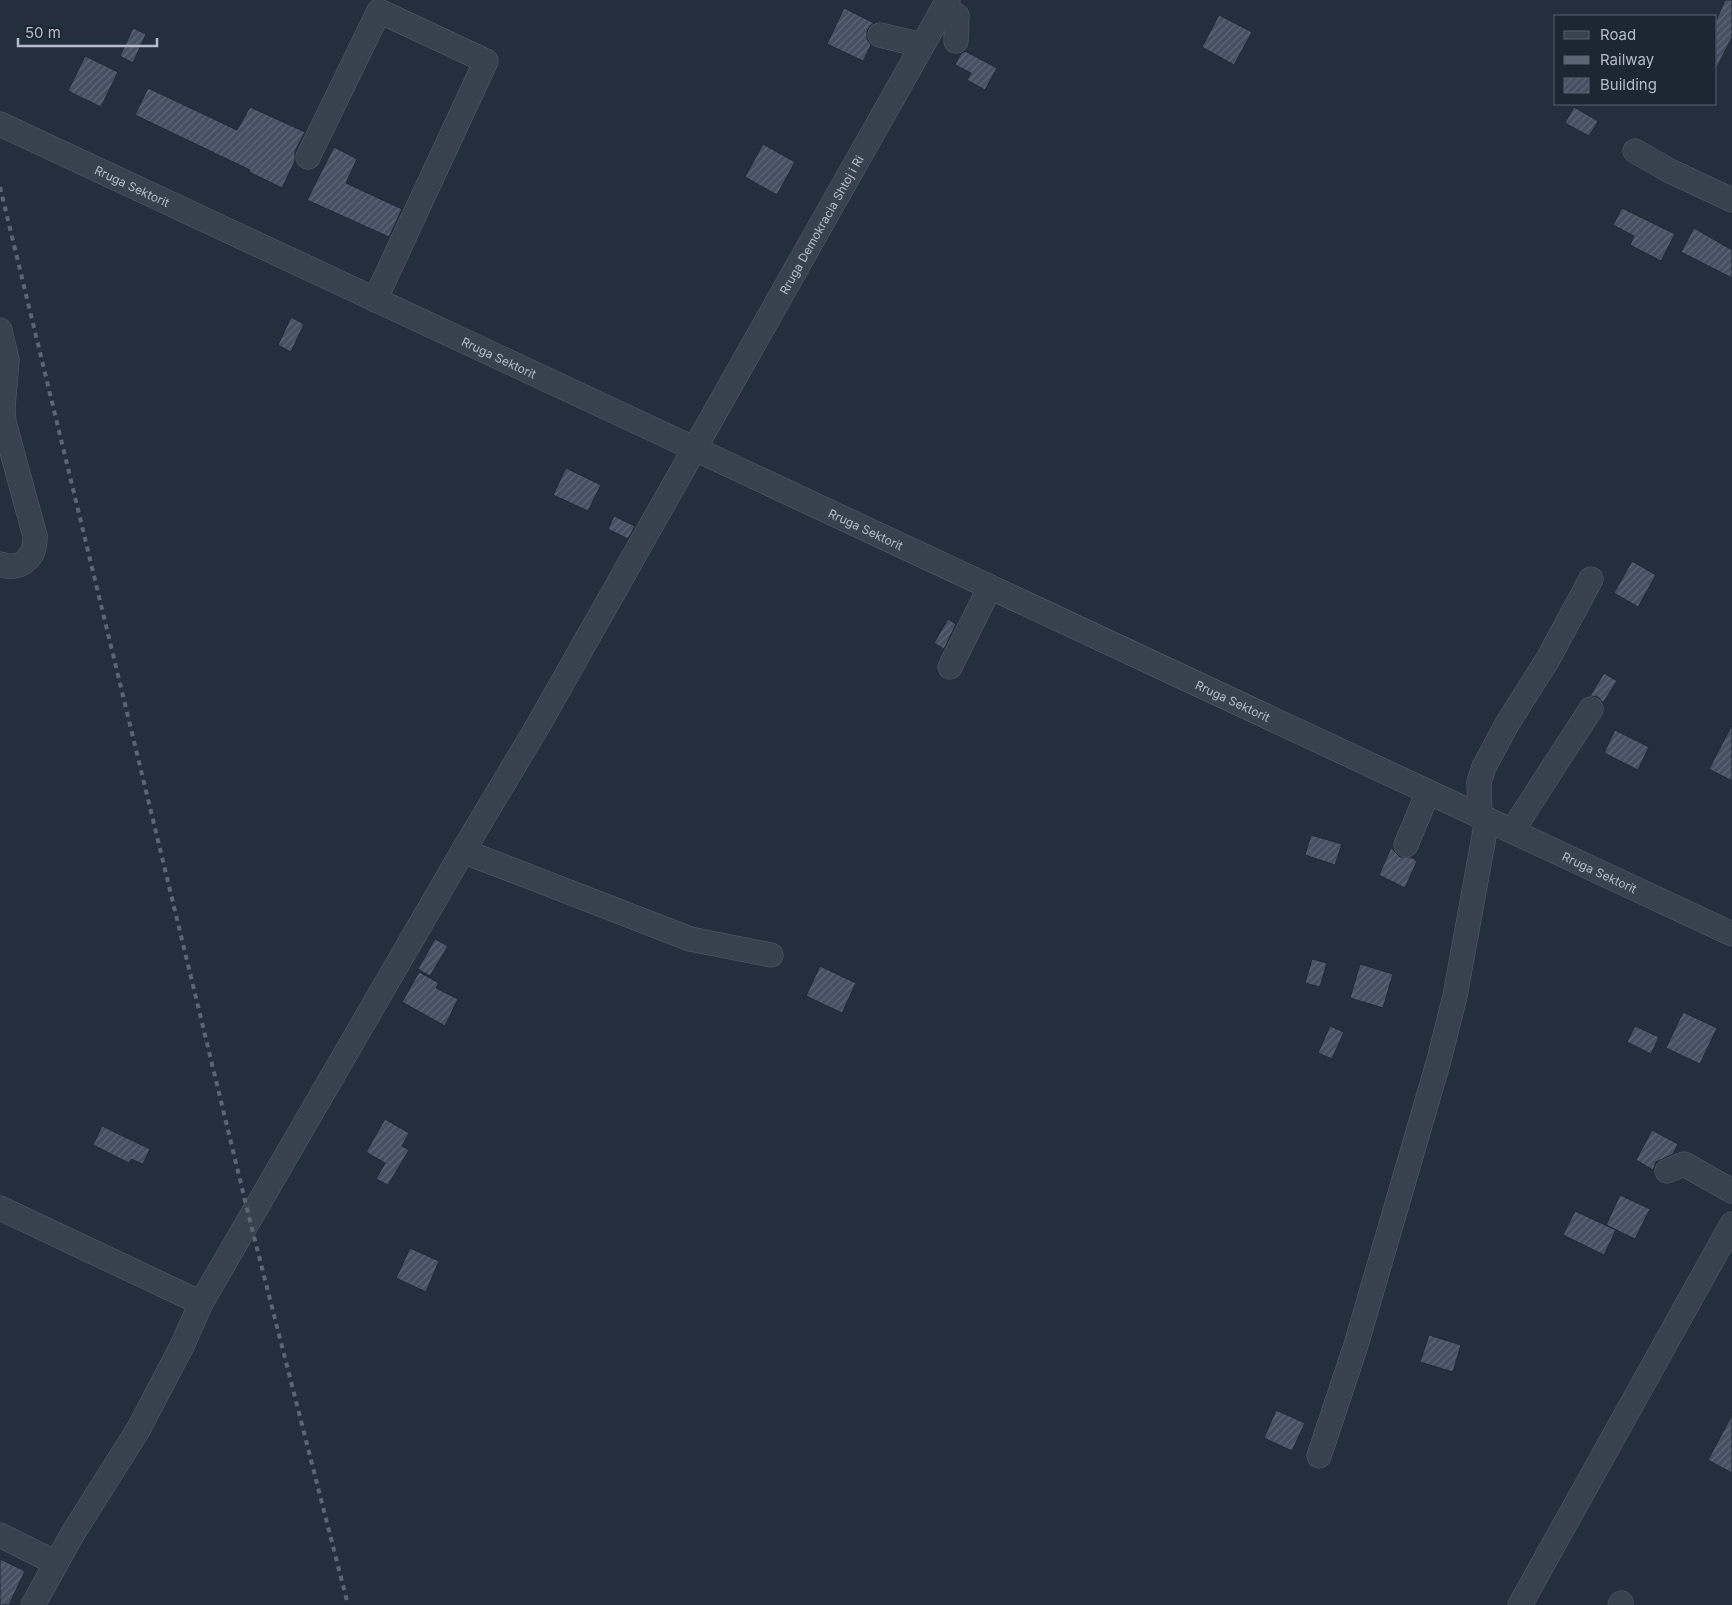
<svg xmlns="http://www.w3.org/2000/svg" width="1732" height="1605" font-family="Inter,sans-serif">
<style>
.building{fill:url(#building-hatch);stroke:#1f2835}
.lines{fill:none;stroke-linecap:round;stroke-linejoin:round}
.minor-casing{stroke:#565f6c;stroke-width:25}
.minor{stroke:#38414e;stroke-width:24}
.rail{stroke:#5a6575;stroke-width:4;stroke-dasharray:5 5;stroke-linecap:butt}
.labels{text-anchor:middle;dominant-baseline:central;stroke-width:4;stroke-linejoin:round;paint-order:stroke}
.street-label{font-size:12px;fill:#b4bcc9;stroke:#1d2633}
</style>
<defs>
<pattern id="building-hatch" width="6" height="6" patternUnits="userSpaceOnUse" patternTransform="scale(1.25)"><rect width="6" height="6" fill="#455162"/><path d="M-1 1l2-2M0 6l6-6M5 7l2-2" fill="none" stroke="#5d6877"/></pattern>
</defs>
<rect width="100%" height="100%" fill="#242f3e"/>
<path class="building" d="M1725,0H1732V37L1716,69V21Z
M844,8L874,23L870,26L867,31V39L871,45L863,61L827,44Z
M1219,15L1252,32L1234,65L1202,47Z
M133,28L146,34L133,63L120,56Z
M965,51L997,68L985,90L967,80L971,73L955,65L961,53Z
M85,56L118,72L101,107L68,91Z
M148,88L237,130L250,107L305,132L295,151V161L282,188L249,172L250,170L135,115Z
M1574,107L1598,121L1589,136L1565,123Z
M763,144L795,162L777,195L745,177Z
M334,147L357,159L346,183L402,209L389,237L307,200Z
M1622,208L1675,234L1661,261L1630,245L1634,236L1613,225Z
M1694,228L1732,250V278L1681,252Z
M291,317L304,324L291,352L278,345Z
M566,468L601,485L588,511L553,495Z
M614,516L635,526L628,539L608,529Z
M1632,561L1656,575L1638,607L1614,593Z
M948,619L956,624L944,649L934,643Z
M1604,673L1617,681L1603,703L1598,697L1590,696Z
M1732,725V781L1709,769Z
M1615,730L1649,747L1638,770L1604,753Z
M1311,835L1342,844L1335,865L1305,855Z
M1391,848L1400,857H1411L1417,861L1405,888L1379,875Z
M435,939L448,946L430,976L418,969Z
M1312,959L1327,963L1320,987L1305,983Z
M1360,964L1393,974L1383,1008L1350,998Z
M820,966L856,983L842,1013L806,996Z
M419,972L439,983L436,988L458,999L445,1026L402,1002Z
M1683,1012L1717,1028L1700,1064L1666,1048Z
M1330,1026L1344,1032L1332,1059L1318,1053Z
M1635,1026L1659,1037L1651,1054L1627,1042Z
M385,1119L409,1133L402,1146L409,1150L388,1185L376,1179L385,1163L366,1152Z
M102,1126L150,1149L143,1164L131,1159L129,1163L93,1145Z
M1652,1130L1678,1144L1673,1154L1656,1162L1653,1170L1636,1160Z
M1620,1195L1650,1209L1635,1239L1606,1225Z
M1575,1211L1616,1230L1604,1255L1563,1235Z
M410,1248L439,1261L426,1292L396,1278Z
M1429,1335L1461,1345L1453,1372L1420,1362Z
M1276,1410L1305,1423L1292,1451L1264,1438Z
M1732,1415V1473L1708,1460Z
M0,1559L25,1571L9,1605H0Z"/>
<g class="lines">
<defs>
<g id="minor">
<path d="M944,8L957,16L956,41"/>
<path d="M880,35L913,43L921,48"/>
<path id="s1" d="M0,124L1732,934"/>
<path d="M1635,151L1670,171L1732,200"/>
<path d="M308,157L379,11L486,61L375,300"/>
<path d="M0,330L7,360L3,408L4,422L35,536C36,557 21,572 0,564"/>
<path d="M950,667L990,587"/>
<path d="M1480,816L1479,782L1484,767L1507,724L1548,659L1591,579"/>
<path d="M1512,831L1591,709"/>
<path d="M1406,845L1428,792"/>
<path d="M463,851L690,939L771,955"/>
<path d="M1667,1171L1684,1164L1732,1191"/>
<path d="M0,1208L201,1303"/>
<path d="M1319,1456L1356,1345L1439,1060L1455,996L1487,820"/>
<path d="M0,1535L56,1563"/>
<path id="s2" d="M33,1605L73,1533L138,1430L182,1346L201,1303L463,851L539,724L948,0"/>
<path d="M1520,1605L1732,1224"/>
<path d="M1620,1605L1621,1603"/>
</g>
</defs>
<use href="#minor" class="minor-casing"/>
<use href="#minor" class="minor"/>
<path class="rail" d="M0,187L249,1217L348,1605"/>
</g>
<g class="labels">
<g class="street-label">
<text stroke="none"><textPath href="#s1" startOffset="146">Rruga Sektorit</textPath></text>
<text stroke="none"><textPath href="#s2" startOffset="1590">Rruga Demokracia Shtoj i Ri</textPath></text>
<text stroke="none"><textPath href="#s1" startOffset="551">Rruga Sektorit</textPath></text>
<text stroke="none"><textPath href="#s1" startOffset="956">Rruga Sektorit</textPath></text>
<text stroke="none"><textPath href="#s1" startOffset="1361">Rruga Sektorit</textPath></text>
<text stroke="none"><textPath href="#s1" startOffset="1766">Rruga Sektorit</textPath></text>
</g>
</g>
<rect x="1554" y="15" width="162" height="90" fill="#1d2633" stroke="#59626f"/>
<rect x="1564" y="31" width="25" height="8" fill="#38414e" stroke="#59626f"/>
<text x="1600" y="40" font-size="15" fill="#b4bcc9">Road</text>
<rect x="1564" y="56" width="25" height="8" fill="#5a6575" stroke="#59626f"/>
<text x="1600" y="65" font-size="15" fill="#b4bcc9">Railway</text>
<rect x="1564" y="78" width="25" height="15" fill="url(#building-hatch)" stroke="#59626f"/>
<text x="1600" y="90" font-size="15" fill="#b4bcc9">Building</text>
<path d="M18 38v8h139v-8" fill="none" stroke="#b4bcc9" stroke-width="2.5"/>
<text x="25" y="38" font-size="15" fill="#b4bcc9" stroke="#1d2633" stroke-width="4" paint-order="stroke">50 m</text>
</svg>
